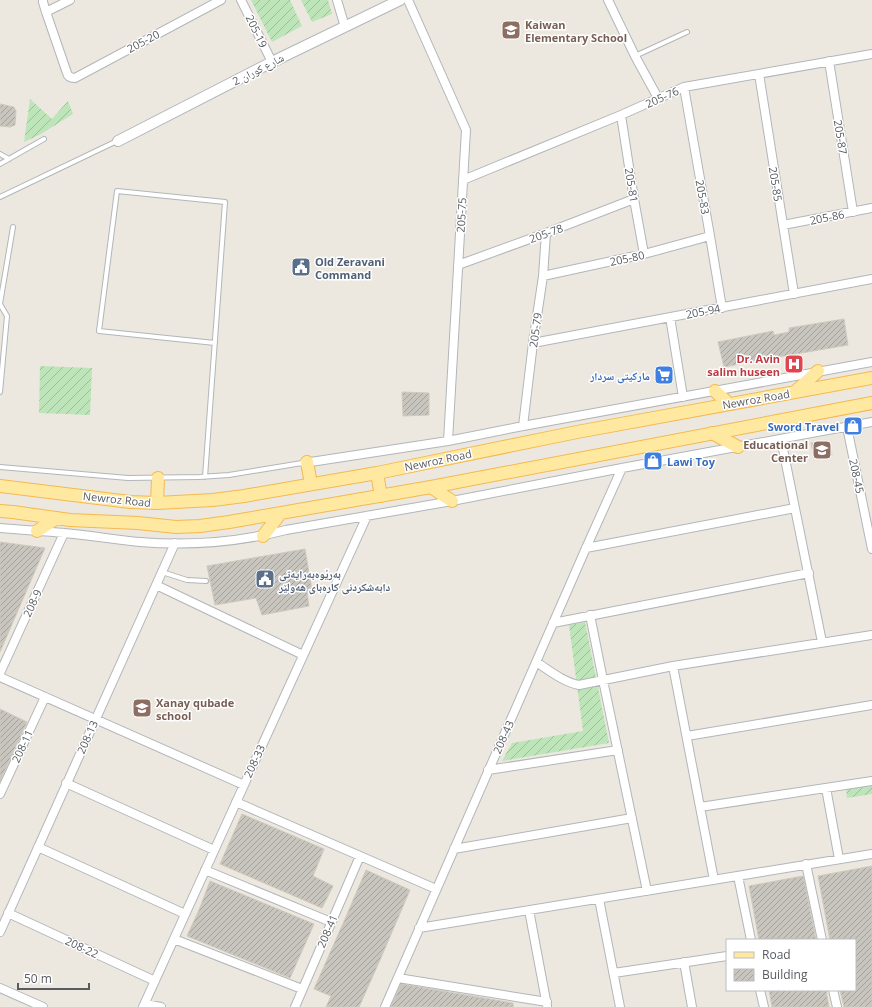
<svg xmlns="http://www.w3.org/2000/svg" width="872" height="1007" font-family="'Open Sans','Noto Naskh Arabic',sans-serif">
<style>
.garden{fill:url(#garden-furrows)}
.building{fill:url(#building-hatch);stroke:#d0c9bd}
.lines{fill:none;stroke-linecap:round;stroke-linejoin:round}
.service-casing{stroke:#b2b6ba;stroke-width:6}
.minor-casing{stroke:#b2b6ba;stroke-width:10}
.tertiary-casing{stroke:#b2b6ba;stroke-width:12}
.primary-casing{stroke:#f5b94e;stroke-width:14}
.service{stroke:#fff;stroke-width:4}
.minor{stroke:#fff;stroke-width:8}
.tertiary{stroke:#fff;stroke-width:10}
.primary{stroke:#ffe8a0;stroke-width:12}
.labels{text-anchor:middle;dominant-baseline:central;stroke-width:3;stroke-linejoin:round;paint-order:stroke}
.education-label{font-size:11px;font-weight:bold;fill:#785e54;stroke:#fff;text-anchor:start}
.street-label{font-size:11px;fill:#585c61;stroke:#fff}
.service-label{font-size:11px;font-weight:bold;fill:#4e5e75;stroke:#fff;text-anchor:start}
.health-label{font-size:11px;font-weight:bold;fill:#be3a42;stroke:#fff;text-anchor:end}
.shop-label{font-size:11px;font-weight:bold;fill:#366cbe;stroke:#fff;text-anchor:end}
</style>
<defs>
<pattern id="garden-furrows" width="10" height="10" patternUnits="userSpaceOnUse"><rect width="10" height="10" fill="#bde5b9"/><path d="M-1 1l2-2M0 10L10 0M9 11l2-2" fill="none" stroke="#9cbd9a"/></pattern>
<pattern id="building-hatch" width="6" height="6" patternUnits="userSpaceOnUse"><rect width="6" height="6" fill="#c8c4be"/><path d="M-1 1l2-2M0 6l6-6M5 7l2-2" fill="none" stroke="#a5a29e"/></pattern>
</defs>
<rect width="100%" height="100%" fill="#ece8df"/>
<path class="garden" d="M251,0H290L302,26L272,42Z
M301,0H328L332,14L312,22Z
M30,99L52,119L68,101L73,114L41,134L24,142Z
M40,366L92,368L90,415L39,413Z
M585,622L609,743L502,761L512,743L583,731L569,625Z
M872,784V794L847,798L846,788Z"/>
<path class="building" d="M0,104L14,107L16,111L15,125L10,127L0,126Z
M844,319L848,345L778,357L724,367L718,342L773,331L774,335L789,332V328Z
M402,392L429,393V415L403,416Z
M822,442L823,445L830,444L832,455L824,457V455L814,458L811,443Z
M0,542L45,548L0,652Z
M305,549L312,590L307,592L309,606L262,615L256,598L215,605L207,566Z
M0,709L27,722L0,781Z
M242,814L324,849L313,876L333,886L322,908L220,864Z
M872,866V1007H844L840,990H855V940H830L818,876Z
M366,870L410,890L380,960L359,1007H326L331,996L314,989L345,919Z
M803,876L816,940H759L749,886Z
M210,881L314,924L290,978L187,936L199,910Z
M401,984L513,1003V1007H391Z
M769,990H826L829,1007H772Z"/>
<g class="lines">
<defs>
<path id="service" d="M635,56L687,32
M0,154L9,159
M0,164L44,139
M0,197L117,141
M0,392L7,316L0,304L13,227
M0,467L128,478L199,477L229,475L302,463
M205,477L225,202L117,191L99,331L215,343
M162,572L187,580L206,581"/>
<path id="minor" d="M43,0V2L46,12L67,73C68,77 71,78 75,78L221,0
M241,0L272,62
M337,0L345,27
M408,0L466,130L448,441
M608,0L635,56L658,98
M46,12L70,0
M829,61L853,212
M759,74L794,294
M684,87L710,236L722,308
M621,115L634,199L644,254
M463,180L621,115L684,87L872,54
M783,225L872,208
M458,265L546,233L634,199
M543,276L644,254L710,236
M670,317L683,397
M533,343L872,279
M523,426L533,343L543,276L546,233
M847,427L872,549
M781,439L822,642
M304,463L448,441L523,426L872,362
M0,528C21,530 43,531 64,533C90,535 115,540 140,542C189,546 239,542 286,530L452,501L622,468L872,422
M586,548L795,508
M156,585L303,655
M590,615L603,680L647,891
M553,623L809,573
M536,662C549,670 563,682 579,685L673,666L872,635
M673,666L714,880
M0,673L64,533
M0,677L244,785
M687,736L872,705
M488,770L618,750
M66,783L214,850
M826,788L839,859
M0,794L45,697
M236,802L436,889
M700,807L872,781
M38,847L185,914
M454,849L632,818
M806,864L822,940
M205,870L331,922
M738,876L751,940
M599,899L620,1007
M529,910L547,1006
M8,913L155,981
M419,928L872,854
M0,932L175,543
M174,939L302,989
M684,962L692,1007
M614,973L727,956
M398,978L547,1002
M0,988L43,1007
M760,990L764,1007
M833,990L837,1007
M145,1004L161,1007
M143,1007L244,785L367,516
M295,1007L360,856
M385,1007L586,548L622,468"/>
<path id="tertiary" d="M118,141L272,62L400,0"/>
<path id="primary" d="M715,391L729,404
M795,392L818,371
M712,433L738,447
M307,462L311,484
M377,473L381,496
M0,486L130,502L157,503L213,500L244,496L377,473L577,432L872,378
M431,487L452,501
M157,503L158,478
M0,511L13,512L70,520L138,523L176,527L200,526L229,522L431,487L872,403
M37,531L57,518
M263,536L280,514"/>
</defs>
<use href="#service" class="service-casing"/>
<use href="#minor" class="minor-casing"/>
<use href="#tertiary" class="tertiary-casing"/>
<use href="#primary" class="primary-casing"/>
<use href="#service" class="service"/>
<use href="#minor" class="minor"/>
<use href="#tertiary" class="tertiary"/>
<use href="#primary" class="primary"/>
</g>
<defs>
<symbol id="school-square" viewBox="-11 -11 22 22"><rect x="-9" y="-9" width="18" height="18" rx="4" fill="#8d6e63" stroke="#fff"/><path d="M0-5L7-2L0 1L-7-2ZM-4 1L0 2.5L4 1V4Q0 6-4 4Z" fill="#fff"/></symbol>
<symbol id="civic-square" viewBox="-11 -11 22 22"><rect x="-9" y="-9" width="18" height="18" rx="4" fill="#5c6f8a" stroke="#fff"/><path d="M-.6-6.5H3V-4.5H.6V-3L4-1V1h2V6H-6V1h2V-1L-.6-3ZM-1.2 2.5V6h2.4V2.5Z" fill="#fff"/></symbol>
<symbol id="hospital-square" viewBox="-11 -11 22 22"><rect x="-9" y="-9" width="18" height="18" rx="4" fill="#e0444e" stroke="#fff"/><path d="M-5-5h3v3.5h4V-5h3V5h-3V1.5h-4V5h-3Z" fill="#fff"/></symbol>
<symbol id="supermarket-square" viewBox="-11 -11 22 22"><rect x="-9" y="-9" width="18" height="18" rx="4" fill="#3f7fe0" stroke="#fff"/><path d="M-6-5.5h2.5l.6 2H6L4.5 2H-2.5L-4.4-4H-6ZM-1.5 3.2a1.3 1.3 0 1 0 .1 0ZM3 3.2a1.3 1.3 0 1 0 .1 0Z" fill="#fff"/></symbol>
<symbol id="shop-square" viewBox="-11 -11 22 22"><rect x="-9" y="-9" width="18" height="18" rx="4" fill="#3f7fe0" stroke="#fff"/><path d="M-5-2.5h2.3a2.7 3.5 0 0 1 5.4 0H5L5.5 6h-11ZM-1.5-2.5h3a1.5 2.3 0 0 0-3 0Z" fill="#fff"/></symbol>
</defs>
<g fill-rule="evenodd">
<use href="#school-square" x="500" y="19" width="22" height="22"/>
<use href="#civic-square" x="290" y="256" width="22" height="22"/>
<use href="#hospital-square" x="783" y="353" width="22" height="22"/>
<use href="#supermarket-square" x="653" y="364" width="22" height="22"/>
<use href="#shop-square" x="842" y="415" width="22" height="22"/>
<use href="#school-square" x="811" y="439" width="22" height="22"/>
<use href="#shop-square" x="642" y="450" width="22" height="22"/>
<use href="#civic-square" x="254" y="568" width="22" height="22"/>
<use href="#school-square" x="131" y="697" width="22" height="22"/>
</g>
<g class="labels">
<g class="education-label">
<text x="525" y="24">Kaiwan<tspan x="525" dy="13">Elementary School</tspan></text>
<text x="808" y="444" text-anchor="end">Educational<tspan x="808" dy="13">Center</tspan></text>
<text x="156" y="702">Xanay qubade<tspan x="156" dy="13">school</tspan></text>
</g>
<g class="street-label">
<text transform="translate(257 31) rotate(64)">205-19</text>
<text transform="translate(143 41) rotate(-28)">205-20</text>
<text transform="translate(258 69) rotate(-27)">شارع كوران 2</text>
<text transform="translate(662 97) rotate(-24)">205-76</text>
<text transform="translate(841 137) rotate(81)">205-87</text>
<text transform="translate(776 184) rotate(81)">205-85</text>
<text transform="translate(632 185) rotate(81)">205-81</text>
<text transform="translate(703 197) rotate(80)">205-83</text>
<text transform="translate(461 215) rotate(-87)">205-75</text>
<text transform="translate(827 217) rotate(-11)">205-86</text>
<text transform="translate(546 233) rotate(-20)">205-78</text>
<text transform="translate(627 258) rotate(-12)">205-80</text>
<text transform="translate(703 311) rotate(-11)">205-94</text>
<text transform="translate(535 330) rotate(-82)">205-79</text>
<text transform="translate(756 399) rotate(-10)">Newroz Road</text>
<text transform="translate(438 460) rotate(-12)">Newroz Road</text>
<text transform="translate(857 476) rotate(78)">208-45</text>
<text transform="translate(117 499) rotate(6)">Newroz Road</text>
<text transform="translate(32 603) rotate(-65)">208-9</text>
<text transform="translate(87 737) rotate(-66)">208-13</text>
<text transform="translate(503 737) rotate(-66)">208-43</text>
<text transform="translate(22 746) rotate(-65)">208-11</text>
<text transform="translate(254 761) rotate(-65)">208-33</text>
<text transform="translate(327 931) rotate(-67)">208-41</text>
<text transform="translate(82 947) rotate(25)">208-22</text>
</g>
<g class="service-label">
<text x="315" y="261">Old Zeravani<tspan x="315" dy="13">Command</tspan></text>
<text x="279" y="573">بەرێوەبەرایەتی<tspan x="279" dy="13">دابەشکردنی کارەبای هەولێر</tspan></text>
</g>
<g class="health-label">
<text x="780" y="358">Dr. Avin<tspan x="780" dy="13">salim huseen</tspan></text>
</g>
<g class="shop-label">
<text x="650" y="375">ماركيتى سردار</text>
<text x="839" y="426">Sword Travel</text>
<text x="667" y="461" text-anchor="start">Lawi Toy</text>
</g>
</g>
<rect x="726" y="939" width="130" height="52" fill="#ffffff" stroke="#bcbec0"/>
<rect x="734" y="952" width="20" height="6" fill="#ffe8a0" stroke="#bcbec0"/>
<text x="762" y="959" font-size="12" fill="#585c61">Road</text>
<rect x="734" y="969" width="20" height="12" fill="url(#building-hatch)" stroke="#bcbec0"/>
<text x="762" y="979" font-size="12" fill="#585c61">Building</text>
<path d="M18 983v6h71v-6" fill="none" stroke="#585c61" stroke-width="2"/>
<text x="24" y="983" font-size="12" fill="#585c61" stroke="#ffffff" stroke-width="3" paint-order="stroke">50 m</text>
</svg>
